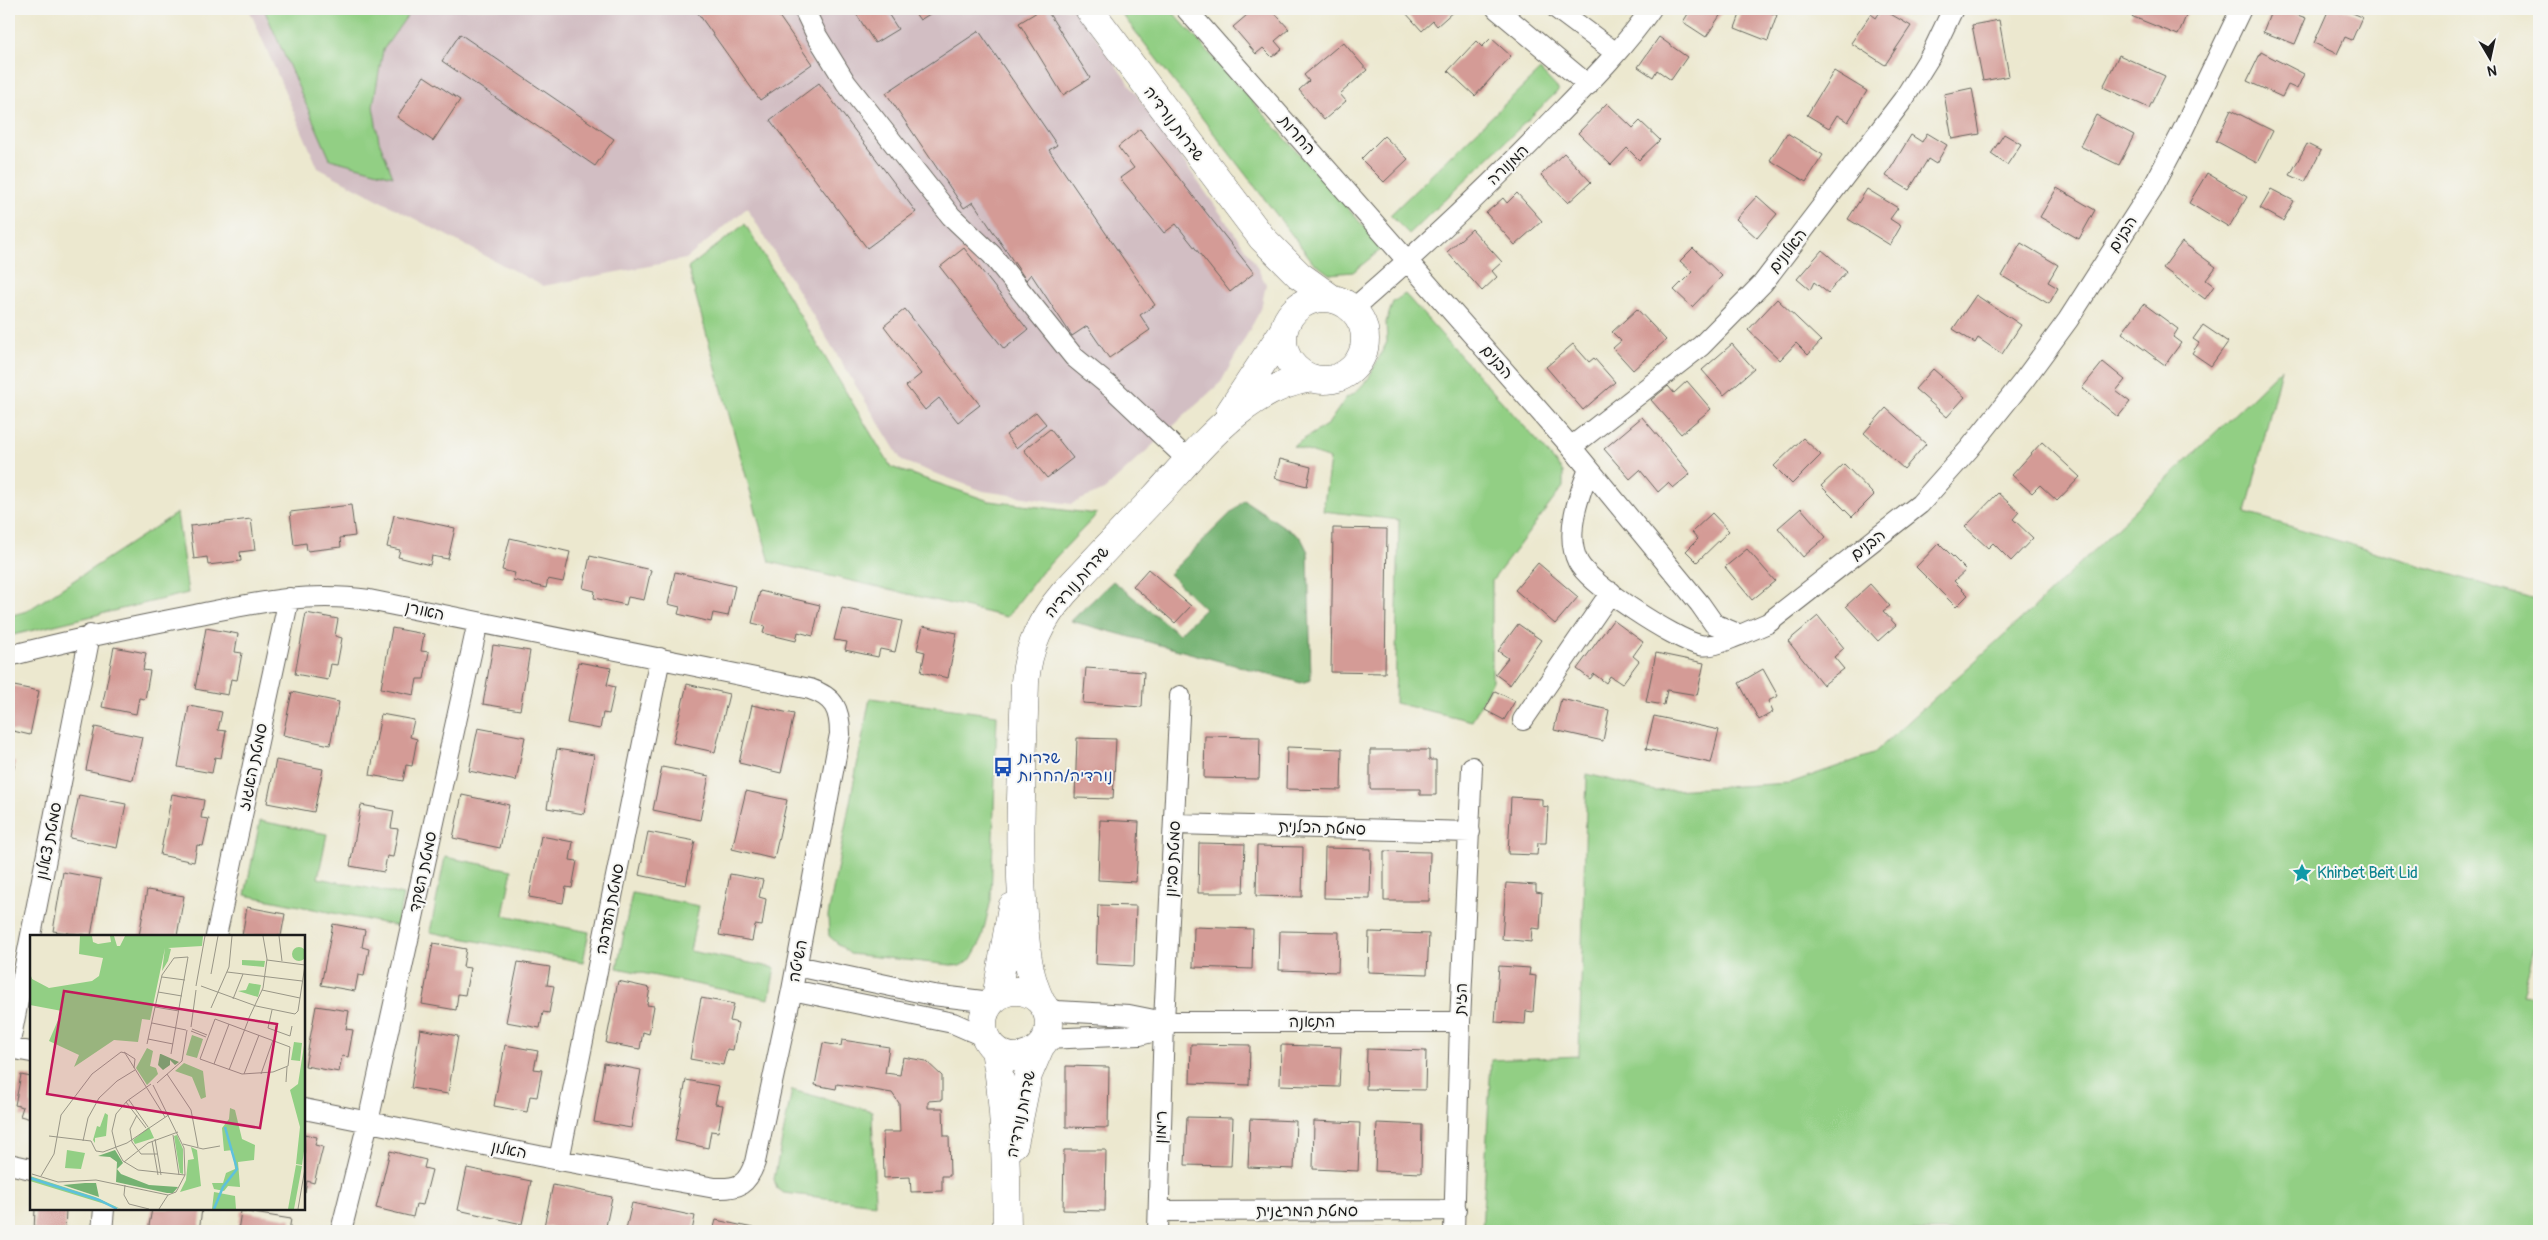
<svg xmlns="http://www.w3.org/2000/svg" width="2548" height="1240" font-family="Pangolin,'Playpen Sans Hebrew',sans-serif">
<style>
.industrial{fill:#d2bec3}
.green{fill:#92cf84;stroke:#577650}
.forest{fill:#75b272;stroke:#486747}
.building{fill:#d49b96}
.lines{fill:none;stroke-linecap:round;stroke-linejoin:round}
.street-casing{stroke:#65635b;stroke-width:22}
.secondary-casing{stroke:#65635b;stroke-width:29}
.street{stroke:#fff;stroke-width:20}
.secondary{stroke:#fff;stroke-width:28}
.labels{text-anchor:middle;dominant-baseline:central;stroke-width:4;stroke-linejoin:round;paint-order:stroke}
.street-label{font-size:16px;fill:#1c1c1c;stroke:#f6f6f2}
.transit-label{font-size:16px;fill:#164399;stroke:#f6f6f2;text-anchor:start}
.culture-label{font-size:16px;fill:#0d838f;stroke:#f6f6f2;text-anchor:start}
.inset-river{fill:none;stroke:#5ec1dc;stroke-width:2.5}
.inset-road{fill:none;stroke:#999687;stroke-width:1}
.view{fill:#c2185b;fill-opacity:0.15;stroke:#c2185b;stroke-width:2.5}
.inset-edge{fill:none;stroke:#1c1c1c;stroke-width:2.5}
</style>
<rect width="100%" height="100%" fill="#f6f6f2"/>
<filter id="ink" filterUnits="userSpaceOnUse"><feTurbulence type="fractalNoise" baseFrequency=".02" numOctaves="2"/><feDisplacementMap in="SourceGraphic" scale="10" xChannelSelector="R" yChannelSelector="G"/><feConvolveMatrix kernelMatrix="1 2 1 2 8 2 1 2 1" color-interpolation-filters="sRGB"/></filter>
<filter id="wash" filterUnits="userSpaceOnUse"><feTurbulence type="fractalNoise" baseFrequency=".0096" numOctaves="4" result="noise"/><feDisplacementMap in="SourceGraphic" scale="20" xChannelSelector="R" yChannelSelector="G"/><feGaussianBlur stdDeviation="1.12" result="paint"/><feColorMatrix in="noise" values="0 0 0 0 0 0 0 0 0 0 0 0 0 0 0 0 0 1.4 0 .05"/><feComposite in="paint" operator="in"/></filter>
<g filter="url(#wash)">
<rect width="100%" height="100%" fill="#ece8cf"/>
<path class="industrial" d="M249,9H1076L1252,258L1266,284L1261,309L1221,382L1104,490L1071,504L983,491L902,461L747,208L686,259L543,286L318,168Z"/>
<path class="green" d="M264,9H412L383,50L373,106L379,141L393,176L330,159Z
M1118,9H1170L1383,248L1353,272L1329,274L1313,262Z
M1540,70L1559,90L1409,234L1390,215Z
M745,224L891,467L989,501L1097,514L1040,574L1007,617L770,562L688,268Z
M1405,294L1542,446L1563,472V487L1492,581V682L1472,721L1395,703L1399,520L1323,511L1330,459L1293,446L1328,424L1346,398L1356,392L1368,379L1387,342L1386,322L1393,302Z
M2281,369L2246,513L2539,601V931L2522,995L2539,997V1231H1482L1491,1060L1579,1056L1587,774L1655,791L1790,783L1873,754L2041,601Z
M177,513L188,593L9,636V616L27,611Z
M870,698L997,715L991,900L981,941L971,959L960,966L850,954L829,936L828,916Z
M260,821L327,834L318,878L403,895L397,926L245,895Z
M445,857L512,870L503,915L589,932L583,962L430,932Z
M632,893L699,906L690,951L775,968L769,999L617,968Z
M792,1090L872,1111L875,1204L784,1193L777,1189L774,1179Z"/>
<path class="forest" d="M1244,500L1301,538L1308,552L1311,680L1301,683L1071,621L1113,581L1179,634L1205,609L1169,574Z"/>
<g id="blocks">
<path class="building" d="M695,9H774L812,64L760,100Z
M853,9H885L898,29L875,43Z
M912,9H938L920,20Z
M1042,9H1046L1090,78L1063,95L1019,23Z
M1254,9H1271L1289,29L1275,41L1282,49L1272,57L1263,48L1256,54L1233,27Z
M1408,9H1453L1455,10L1437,26L1433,21L1422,31L1405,12Z
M1691,9L1723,11L1706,37L1683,22Z
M1742,9H1761L1777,15L1768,41L1735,28Z
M1882,9L1911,26L1885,65L1851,43L1871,14L1876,18Z
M2134,9H2189L2178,35L2131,16Z
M2272,9H2294L2292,13L2306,18L2295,44L2263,32Z
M2329,9H2343L2362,17L2352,40L2345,37L2337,54L2314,43Z
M1999,20L2009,76L1983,81L1972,25Z
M979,31L1057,145L1049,150L1155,305L1140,315L1150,330L1109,358L1087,326L1072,336L1031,274L1026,280L973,202L964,208L886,93Z
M460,34L614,139L595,166L442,61Z
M1659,37L1687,57L1671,80L1657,70L1653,77L1638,67Z
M1491,38L1511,56L1475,96L1448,71L1476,41L1482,47Z
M1343,42L1367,70L1340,94L1346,101L1324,120L1299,90L1309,81L1304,75Z
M2261,52L2304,74L2297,89L2288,85L2282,97L2247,81Z
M2119,55L2165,76L2149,108L2103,87Z
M1834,71L1867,91L1848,122L1837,115L1829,128L1807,115Z
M424,76L460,100L433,141L397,117Z
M819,83L916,212L867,248L770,120Z
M1972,88L1980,134L1952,139L1944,94Z
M1607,103L1633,128L1640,121L1660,140L1639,160L1627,148L1611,165L1578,133Z
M2231,110L2273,131L2257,163L2216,141Z
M2096,115L2134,135L2119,165L2080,146Z
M1140,129L1254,273L1230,292L1176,224L1164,233L1120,178L1134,168L1118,147Z
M1787,133L1823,155L1806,182L1770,160Z
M1927,133L1947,145L1936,164L1928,159L1909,190L1886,176L1911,135L1922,142Z
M2004,134L2021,144L2007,165L1991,154Z
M1384,136L1408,159L1384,182L1361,159Z
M2307,144L2321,151L2305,182L2290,175Z
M1564,153L1591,182L1568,203L1541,175Z
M2207,173L2247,197L2229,227L2189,203Z
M2057,188L2095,210L2079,239L2040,217Z
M1867,189L1898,208L1890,219L1901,226L1890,245L1848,219Z
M2271,189L2294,201L2283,221L2260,208Z
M1517,193L1542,221L1515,245L1486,213L1503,198L1507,203Z
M1757,196L1777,214L1757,238L1736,219Z
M1472,229L1502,262L1492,271L1497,277L1482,291L1447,252Z
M2182,242L2216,267L2206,280L2214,286L2205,299L2163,268Z
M2021,243L2058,265L2048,282L2058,288L2049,304L2002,276Z
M964,248L1028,330L1004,349L940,267Z
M1693,248L1722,276L1692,307L1674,290L1692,272L1680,261Z
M1822,250L1847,271L1828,293L1814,282L1810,290L1797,279Z
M1976,295L2021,325L2002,354L1978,338L1975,343L1953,329Z
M1777,299L1821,341L1808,355L1796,343L1780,360L1748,330Z
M2144,304L2178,329L2173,337L2181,343L2165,365L2122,333Z
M905,309L980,405L958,422L939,398L925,410L906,386L921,374L884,326Z
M1637,309L1666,340L1633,370L1613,348L1621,341L1612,332Z
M2203,325L2228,342L2211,366L2192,353L2199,343L2193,339Z
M1573,344L1589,362L1594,358L1615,382L1583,410L1546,367Z
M1732,344L1754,369L1724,395L1702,370Z
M2103,362L2125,380L2116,391L2130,402L2118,417L2082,388Z
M1933,369L1965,397L1947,417L1915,389Z
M1687,381L1711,409L1681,434L1651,400L1668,386L1674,393Z
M1886,408L1926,444L1904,469L1864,433Z
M1036,412L1046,424L1016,448L1006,435Z
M1642,417L1690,474L1673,488L1668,483L1658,492L1640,470L1630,479L1604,449Z
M1050,429L1073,458L1047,478L1024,450Z
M1803,438L1821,455L1792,484L1774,466Z
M2042,442L2080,477L2057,501L2040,485L2032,493L2012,475Z
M1280,459L1311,467L1307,486L1275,478Z
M1844,464L1874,495L1852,517L1821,486Z
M1998,493L2019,512L2013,519L2033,538L2011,561L1993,543L1988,548L1965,527Z
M351,505L355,536L340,538L341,547L307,551L306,543L294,545L290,512Z
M1801,508L1826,537L1803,557L1778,528Z
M1712,513L1729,531L1697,562L1686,551L1698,539L1692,532Z
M394,515L455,528L448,559L432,556L430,565L398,557L400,550L387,547Z
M251,519L255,550L240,552L241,561L208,565L207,557L194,559L190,526Z
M1333,528L1387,529L1385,673L1331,672Z
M510,538L570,552L563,582L548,579L546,588L513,580L515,573L502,570Z
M1939,543L1966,570L1954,581L1968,595L1956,607L1916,567Z
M1747,549L1775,581L1752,600L1725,567Z
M590,556L651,570L644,600L628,597L626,605L594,598L595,591L583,588Z
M1538,563L1578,597L1555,624L1515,590Z
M1148,569L1191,606L1175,623L1133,586Z
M675,572L735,586L728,616L713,613L711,622L678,614L680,607L668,604Z
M1870,584L1890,606L1883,611L1896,625L1878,641L1846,606Z
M760,591L820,605L813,636L798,632L796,641L763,633L765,626L752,623Z
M842,608L902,621L895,652L880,649L878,657L845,650L847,642L834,640Z
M306,613L338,619L335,636L342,638L337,665L331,664L328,680L295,674Z
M1818,616L1844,648L1834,657L1844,669L1823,685L1788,641Z
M1613,620L1643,642L1633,656L1639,661L1622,684L1610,676L1606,683L1594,674L1590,679L1577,669Z
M1518,624L1541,640L1510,685L1495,674L1508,658L1498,651Z
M923,626L957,633L948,678L921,672L925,652L917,650Z
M206,628L238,634L235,652L242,653L237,680L231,679L228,695L195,689Z
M392,628L424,634L421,651L429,652L424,679H417L414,695L381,688Z
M493,645L530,651L520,710L483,704Z
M114,647L146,653L143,670L150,671L145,699L139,698L136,714L102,707Z
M1656,653L1704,663L1697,695L1667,690L1664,705L1646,702Z
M578,662L611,668L607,685L615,687L609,714L603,713L600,729L567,723Z
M1086,668L1144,672L1142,707L1083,703Z
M1763,669L1778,696L1768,701L1773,712L1759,720L1739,683Z
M687,684L729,694L715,752L673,743Z
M9,685L39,691L30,735L9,730Z
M1495,691L1515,701L1504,720L1485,710Z
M292,692L339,702L330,745L283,735Z
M1561,699L1609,710L1603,741L1554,730Z
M752,705L794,714L781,773L739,763Z
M189,706L222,712L218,730L226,731L221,758L215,757L212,773L178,767Z
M381,714L414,720L410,737L417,739L412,766L406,765L403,781L370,775Z
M1654,716L1719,730L1711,763L1646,749Z
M95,727L142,737L133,780L86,770Z
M478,728L525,737L516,781L469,771Z
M1205,736L1260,737L1259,779L1204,778Z
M1077,738L1116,739L1113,799L1075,798Z
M1287,747L1342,749L1341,790L1286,789Z
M557,749L594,755L584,814L547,808Z
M1370,750H1429V760H1436V795H1420V789H1370Z
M276,760L323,769L314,812L267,803Z
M9,761L15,762L10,789H9Z
M662,767L709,776L700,820L653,810Z
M746,791L787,800L774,859L732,849Z
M172,794L204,800L201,818L209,819L203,846L197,845L194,862L160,855Z
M79,795L126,804L117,848L70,838Z
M462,795L509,805L500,848L453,838Z
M1511,797L1542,799V806L1548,807L1546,843H1538L1537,855L1508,854Z
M361,805L394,811L391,828L398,829L393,857L387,856L384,872L350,866Z
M1100,820L1139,822L1136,882L1098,880Z
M648,832L695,841L686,885L639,875Z
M541,836L573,842L570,860L577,861L572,888L566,887L563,903L529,897Z
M1199,843L1245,844L1243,893H1198Z
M1257,846L1303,847L1302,897L1256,896Z
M1325,848L1371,849L1370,899L1324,898Z
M1384,851L1430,852L1429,901H1384Z
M63,872L101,879L91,936L53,931Z
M730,874L763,880L759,897L766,899L762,926L755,925L752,941L719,935Z
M1506,883L1536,885V892L1542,893L1540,929L1532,928L1531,942L1502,939Z
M147,890L184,896L177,936H139Z
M1098,905L1136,906L1134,966L1096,964Z
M247,907L285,914L281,936H242Z
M333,924L365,930L362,947L369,949L364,976L358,975L355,991L321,985Z
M1194,927L1253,929L1252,969L1193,967Z
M1280,931L1339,932L1338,972L1279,970Z
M1369,932L1429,934L1427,974L1368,972Z
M433,943L466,949L463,967L470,968L465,995L458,994L456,1010L422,1004Z
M518,962L550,967L547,985L554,986L549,1013L543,1012L540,1028L506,1022Z
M1499,966L1530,968L1529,975L1536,976L1533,1012L1526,1011L1525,1024L1495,1022Z
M618,981L650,988L647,1005L654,1006L649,1034L643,1032L640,1049L606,1043Z
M701,998L734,1004L730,1021L738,1023L733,1050L727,1049L723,1065L690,1059Z
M316,1006L349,1011L346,1029L353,1030L348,1057L342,1056L339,1072L305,1066Z
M420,1029L458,1036L448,1094L411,1088Z
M842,1040L889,1047L885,1073L900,1075L903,1057L926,1061L942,1076V1100L928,1101V1108H943L944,1136H949L950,1176H942V1191L911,1192L910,1177L884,1178L883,1132H900L899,1103L892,1093L837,1084L836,1089L815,1085L823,1043L841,1046Z
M1191,1044L1250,1045L1249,1085L1190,1083Z
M505,1045L538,1051L534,1069L542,1070L537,1097L530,1096L527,1112L494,1106Z
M1281,1045L1341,1047L1339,1087L1280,1085Z
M1367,1049L1426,1051L1425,1090L1366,1089Z
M604,1063L641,1070L631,1128L594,1122Z
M1066,1066L1109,1067L1108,1128L1066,1127Z
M21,1075L31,1077V1119L20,1116L23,1107L15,1105Z
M686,1080L719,1086L715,1104L723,1105L718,1132L711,1131L708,1148L675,1141Z
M1187,1117L1233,1118L1231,1166L1185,1165Z
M1250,1119L1296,1121L1294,1169L1248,1167Z
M1314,1121L1360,1123L1358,1171L1313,1169Z
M1377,1123L1422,1125L1421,1173L1375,1171Z
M304,1134L317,1137L315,1145L323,1147L314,1183L307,1181L305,1193Z
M1064,1150H1106L1105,1211L1063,1210Z
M390,1151L426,1160L424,1168L432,1170L423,1205L416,1204L413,1217L376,1208Z
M467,1168L531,1181L522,1224L458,1210Z
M553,1185L612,1197L605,1231H572L544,1226Z
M632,1203L695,1216L692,1231H637L626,1229Z
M35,1209H66L65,1231H34Z
M152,1209H202L199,1231H148Z
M241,1211L291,1219L289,1231H238Z
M716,1220L762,1230V1231H713Z
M1373,1227L1400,1228V1231H1372Z"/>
</g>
</g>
<g filter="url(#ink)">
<use href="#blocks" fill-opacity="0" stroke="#65635b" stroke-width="1"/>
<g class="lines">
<defs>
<path id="street" d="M804,9L817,36L846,83L951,216L992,255L1074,357L1113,389L1189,461
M1186,9L1571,447L1700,604L1714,624L1740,635L1768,623L1920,504L1969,449L2024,380L2068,320L2152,189L2180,136L2241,9
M1497,9L1588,85
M1557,9L1616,53
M1353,309C1422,249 1490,186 1554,119C1588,84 1623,49 1651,9
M1571,447L1701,346L1763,283L1903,100L1931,55L1953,9
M1589,469C1579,495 1564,534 1578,562C1589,584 1675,640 1700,645C1713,648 1728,639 1740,635
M9,656C71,640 133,627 195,615C255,603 308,591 369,600L810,689C834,697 840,709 840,734L792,990L755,1162C747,1185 739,1189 715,1188L559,1160L304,1109
M1523,720L1611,592
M1175,824L1470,832
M216,936L289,598
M797,966L933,995L991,1002
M792,990L953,1023L985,1037
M1044,1007L1057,1011L1129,1015L1164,1022H1460
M1045,1039L1140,1035L1151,1032L1164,1022
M9,1047L90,635
M9,1048L31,1052
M559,1160L660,658
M9,1164L31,1169
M1159,1211L1456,1210
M102,1231L104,1209
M341,1231L368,1122L478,622
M1158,1231L1164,1022L1180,696
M1454,1231L1460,1022L1472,767"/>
<path id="secondary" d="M1089,9L1262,238L1299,275L1331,298
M1283 339a41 41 0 1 1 82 0a41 41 0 1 1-82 0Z
M1230,412L1284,330
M983 1024a33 33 0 1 1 66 0a33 33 0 1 1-66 0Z
M996,998L1012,907
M1041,1002C1027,974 1026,945 1023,914C1017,837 1023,759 1025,682C1028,647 1041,620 1064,593C1094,561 1124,529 1155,497C1198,451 1246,386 1312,378
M995,1050C1006,1109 1006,1171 1007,1231
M1014,1144L1028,1075L1040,1047"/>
</defs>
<use href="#street" class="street-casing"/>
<use href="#secondary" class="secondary-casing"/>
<use href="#street" class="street"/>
<use href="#secondary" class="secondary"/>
</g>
</g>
<defs>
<symbol id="bus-bare" viewBox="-9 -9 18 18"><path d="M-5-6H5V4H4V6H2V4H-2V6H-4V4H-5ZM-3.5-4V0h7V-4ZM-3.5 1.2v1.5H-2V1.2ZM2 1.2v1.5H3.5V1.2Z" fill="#1a4fb4" stroke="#f6f6f2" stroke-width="2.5" paint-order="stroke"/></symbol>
<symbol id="sight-bare" viewBox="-9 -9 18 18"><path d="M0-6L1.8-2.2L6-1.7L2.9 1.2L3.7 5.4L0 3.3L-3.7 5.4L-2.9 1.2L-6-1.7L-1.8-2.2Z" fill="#0f9aa8" stroke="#f6f6f2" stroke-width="2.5" paint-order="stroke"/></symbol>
</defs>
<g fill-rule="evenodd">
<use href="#bus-bare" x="989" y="753" width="28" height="28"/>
<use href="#sight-bare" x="2288" y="859" width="28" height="28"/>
</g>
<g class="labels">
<g class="street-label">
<text transform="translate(1174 124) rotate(53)">שדרות נורדיה</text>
<text transform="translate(1297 135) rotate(49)">החרות</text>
<text transform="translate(1508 165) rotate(-44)">המנורה</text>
<text transform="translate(2123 234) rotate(-58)">הבנים</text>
<text transform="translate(1788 251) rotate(-52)">האלונים</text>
<text transform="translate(1497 362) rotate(49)">הבנים</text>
<text transform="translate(1868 545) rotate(-38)">הבנים</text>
<text transform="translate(1077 582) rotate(-49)">שדרות נורדיה</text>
<text transform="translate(425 611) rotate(12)">האורן</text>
<text transform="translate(253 767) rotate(-78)">סמטת האגוז</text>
<text transform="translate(1322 828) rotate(2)">סמטת הכלנית</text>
<text transform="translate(49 841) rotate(-79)">סמטת צאלון</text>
<text transform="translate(1173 859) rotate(-87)">סמטת סביון</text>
<text transform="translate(423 872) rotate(-78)">סמטת השקד</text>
<text transform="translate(610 909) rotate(-79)">סמטת הערבה</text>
<text transform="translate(798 961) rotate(-79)">השיטה</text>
<text transform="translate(1461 999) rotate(-87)">הזית</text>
<text x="1312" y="1022">התאנה</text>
<text transform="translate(1021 1114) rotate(-78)">שדרות נורדיה</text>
<text transform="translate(1161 1127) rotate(-88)">רימון</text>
<text transform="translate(509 1150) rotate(11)">האלון</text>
<text x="1307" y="1211">סמטת המרגנית</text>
</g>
<g class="transit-label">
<text x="1018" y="758">שדרות<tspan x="1018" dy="18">נורדיה/החרות</tspan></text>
</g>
<g class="culture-label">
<text x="2317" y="873">Khirbet Beit Lid</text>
</g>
</g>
<g transform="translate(30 935)">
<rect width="275" height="275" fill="#ece8cf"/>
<path d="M50,1H62L63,7L68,9L81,7L80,1H84L87,11H90L95,1H173L172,11L138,13L141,14L138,26L132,36L135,13L120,85L112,84L108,107L84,105L44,132L49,120L19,106L32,76L0,70V38L2,44L19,53L62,46L69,41L73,23L49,19ZM262 19a7 7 0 1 1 14 0a7 7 0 1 1-14 0ZM212,25L235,26L234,32L212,30ZM219,48L231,50L228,62L208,56L216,55ZM162,100L173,104L167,123L156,120ZM275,104V209L272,230L266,229L270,192L260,155L268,149ZM264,107L272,108L270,126L261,125ZM117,113L123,116L120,131L126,133L128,139L117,150L106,133ZM154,128L173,136L176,162L171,164L162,142L145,136ZM200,173L205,175L212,204L225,210L224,225L208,227L210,252L198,251L194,256L184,254L182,248H193L196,238L205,234L203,215L194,216L192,193L199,184ZM75,178L78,180L76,201L65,203V208L63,205L67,191L70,192ZM119,192L124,203L105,209L103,205ZM147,200L153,214V239L150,238L144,201ZM161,212L167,215L171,251L150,257L156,245L158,225L164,224ZM37,215L55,218L51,234L35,233ZM266,230L272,231L264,274H258ZM0,241L65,262L91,274L0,246ZM184,257L205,261L206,274H182Z" fill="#92cf84"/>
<path d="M130,119H131L149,127L145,130L140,125V130L133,135L128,130ZM85,215L93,228L87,234L91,239L119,250L148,252L143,258H137L86,247L87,227L80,222L68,221ZM66,248L69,262L33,250L55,248Z" fill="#75b272"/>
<path class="inset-river" d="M0,243L69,265L87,274M184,274L193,252L207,234L195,192"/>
<path class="inset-road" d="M249,1L252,26M237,25L275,30M197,37L272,46M181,39L188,1M132,42L155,45M166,51L175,1M171,51L226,71L265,79L268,76L275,30M232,55L270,63M128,57L152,61M203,64L213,39M125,72L149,76M181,73L199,32L202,1M242,75L238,93L260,101L262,91M185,84L260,112L258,131L243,137L212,139L170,124ZM218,85L233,53L237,24L233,1M122,88L156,95M161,92L166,55M162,94L177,100M161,96L176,102M118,104L143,109M117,109L132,40L144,23L158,22L141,119M94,117L105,124L104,133M184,129L199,89M199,135L218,86M137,139L161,175L168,212M214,139L229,100M231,139L243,105M256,147L257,132M127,148L152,126L157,95M121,149L97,166L86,179L82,196L86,213L93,226L108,235L155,240M99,165L118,192M96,167L116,193M107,180L100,194L102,207L111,219H127M143,200L149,240M19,201L61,206L66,216L73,217L97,208L140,179M125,204L131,240M53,206L58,183L69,163L87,146L105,135M122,206L128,240M153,209L173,214L190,211M94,227L118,208L148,197M2,239L28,247L66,245L138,260L146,257L155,240L154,213L123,150M11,241L24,219L31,180L62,139L91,117L95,118L135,182M95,250L94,260L99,269L119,274M129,274L138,260M268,274L275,233"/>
<path class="view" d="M34,56L247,89L230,193L17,159Z"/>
<rect width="275" height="275" class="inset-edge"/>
</g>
<rect width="2548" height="1240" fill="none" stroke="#f6f6f2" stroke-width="30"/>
<g transform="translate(2490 58) rotate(171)" stroke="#f6f6f2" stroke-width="4" paint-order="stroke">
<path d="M0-4L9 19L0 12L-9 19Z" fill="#1c1c1c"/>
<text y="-8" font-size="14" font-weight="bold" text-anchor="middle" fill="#1c1c1c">N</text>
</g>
</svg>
